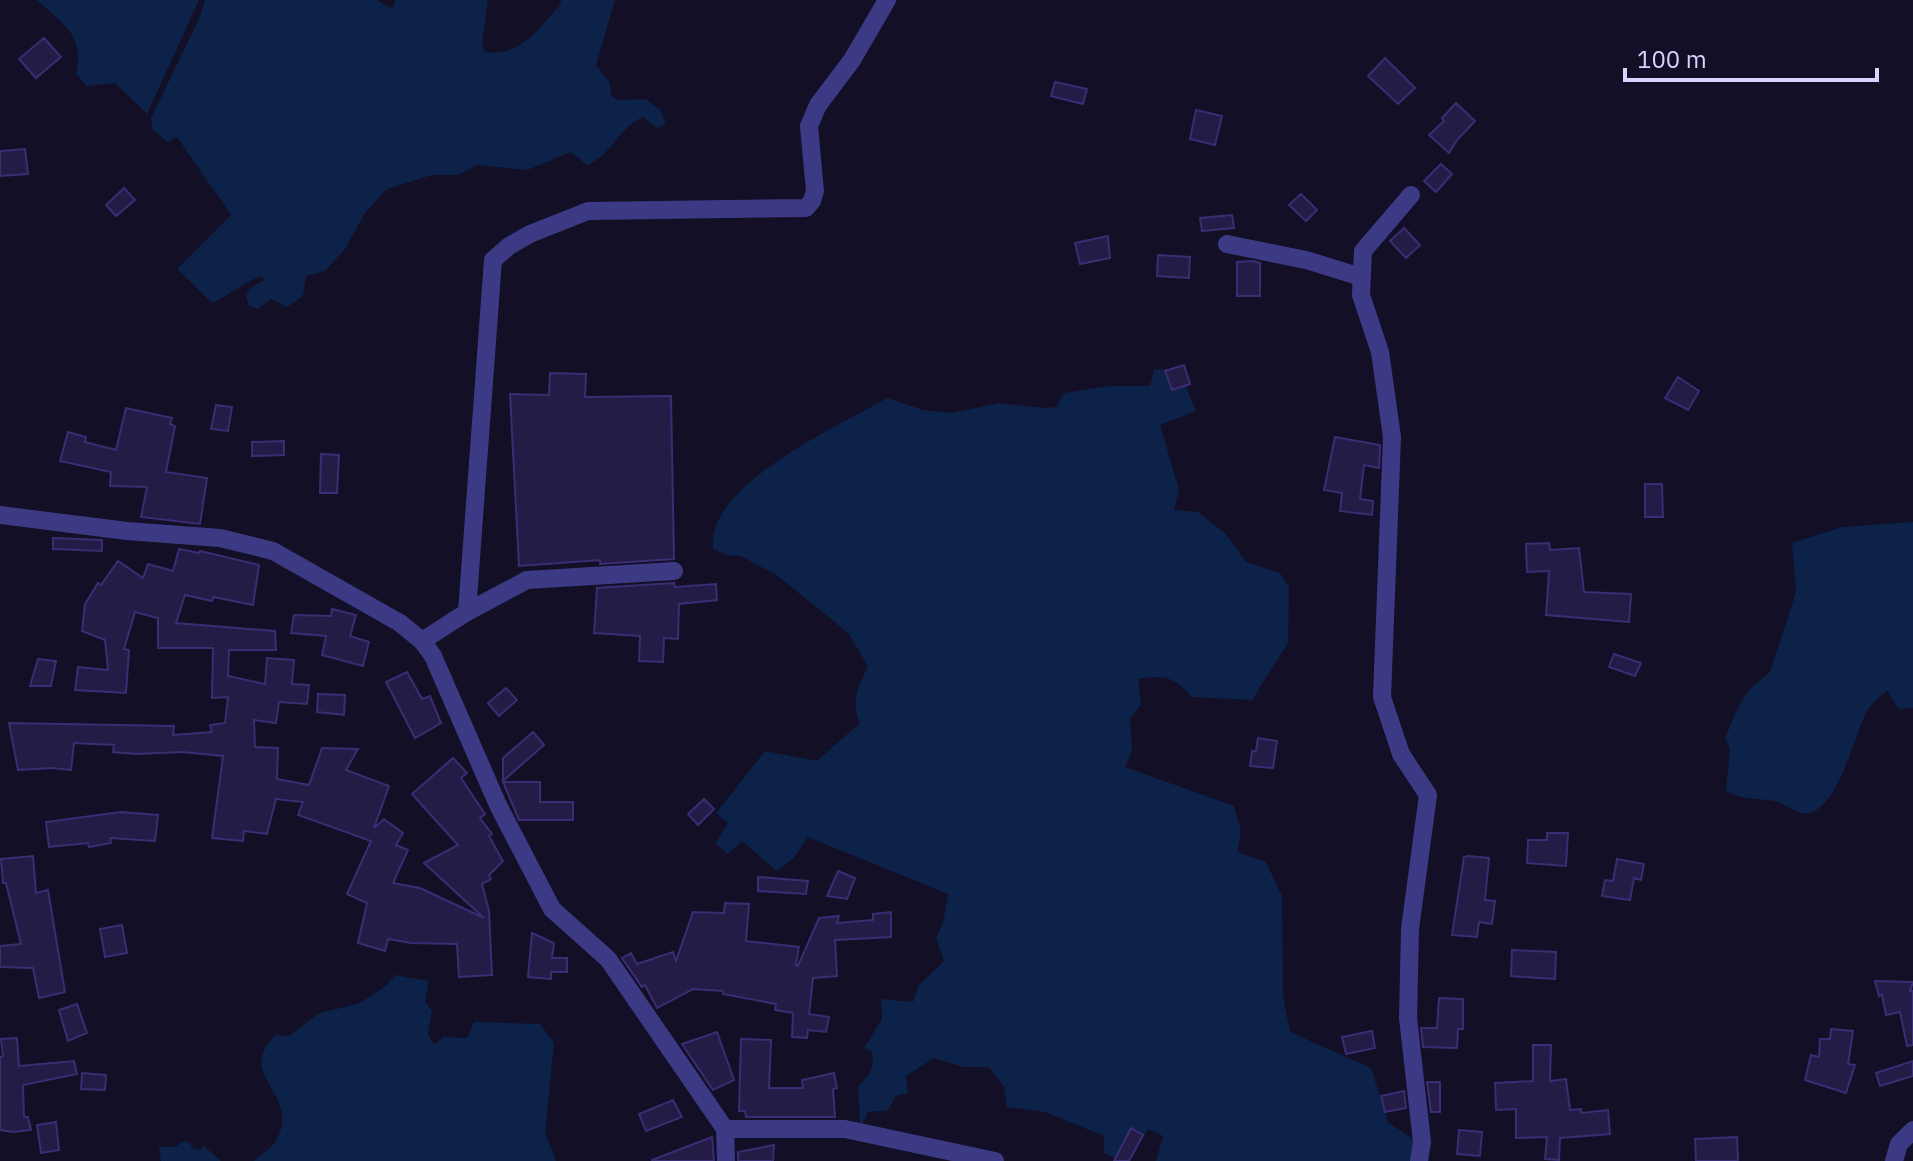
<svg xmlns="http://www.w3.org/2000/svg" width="1913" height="1161" font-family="'IBM Plex Sans',sans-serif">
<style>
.water{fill:#0c2248}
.building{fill:#241b47;stroke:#3b2d73;stroke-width:2}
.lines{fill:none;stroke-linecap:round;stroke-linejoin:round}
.minor{stroke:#3d3a85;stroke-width:18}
</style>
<rect width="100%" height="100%" fill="#130f26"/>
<path class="water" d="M37,0H199L147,114L115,83L87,86L76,74C85,34 63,25 37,0Z
M205,0H377L392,9L395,0H488L482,43L485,52C521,57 538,29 560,5L561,0H615L596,65L610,83L611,95L617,100L646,99L660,110L666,124L657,128L643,117C616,130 614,153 587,165L571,152L527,170L477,165L458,175H432L387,189L365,213L345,249L325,271L306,276L303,296L287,307L271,299L258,309L249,306L246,297L249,289L264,280L262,276C250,279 225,297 212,303L177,269L231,215L177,137L168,142L153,130L151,118L199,19Z
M1171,369L1182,378L1196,411L1160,425L1179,490L1174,510L1198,512L1226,534L1246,562L1280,573L1289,587L1288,643L1252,700L1192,697C1174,677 1165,674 1138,679L1141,705L1130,718L1132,750L1125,767L1234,806L1241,831L1237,852L1266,862L1282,896L1283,996L1290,1032L1371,1068L1388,1122L1417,1142L1414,1161H1156L1163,1136L1148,1129L1130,1161H1122L1104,1153V1136L1045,1112L1007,1107L1004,1087L989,1067H963L934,1058L906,1076L908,1093L896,1096L888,1110L868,1112L863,1123H860L858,1086C870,1075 876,1067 871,1051L864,1048L882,1019L881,999L913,1002L918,986L944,961L936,938L943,923L948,894L808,837L794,858L777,871L742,841L728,854L715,843L728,823L716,813L765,751L817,761L860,723C850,701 859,686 868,666L848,633L778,576L739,555L730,556L713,549C705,485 839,426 887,398L923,410L952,413L999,403L1044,408L1056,407L1064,393L1109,386H1150L1154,370Z
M1913,522V708L1899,709L1887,691C1881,696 1874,701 1869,708C1853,734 1841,805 1809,813C1796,816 1786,803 1774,801C1758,798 1740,801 1726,790L1730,748L1725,738L1738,707L1750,689L1770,672L1796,592L1792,543L1842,527Z
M395,975L429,981L425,1002L432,1011L428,1034L434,1045L443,1037L467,1038L474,1022L540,1024L554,1043L545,1133L556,1161H254C261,1155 273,1147 277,1139C301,1092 233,1076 276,1035L289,1036L319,1013L358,1004L386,986Z
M183,1141L190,1142L192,1148L200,1150L203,1145L221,1161H161L159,1147H175Z"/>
<path class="building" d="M44,38L61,57L36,78L19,59Z
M1385,58L1415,88L1398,104L1368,76Z
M1055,82L1087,89L1083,104L1051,96Z
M1456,103L1475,121L1457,140L1449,153L1429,135L1444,121L1442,118Z
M1196,110L1222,116L1215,145L1190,139Z
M25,149L28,174L0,176V151Z
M1441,164L1452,174L1436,192L1424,181Z
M124,188L135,200L116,216L106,205Z
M1301,194L1317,210L1306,221L1289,205Z
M1232,215L1234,228L1202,231L1200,218Z
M1404,228L1420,245L1406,258L1390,241Z
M1108,236L1110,258L1080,264L1075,243Z
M1158,255L1190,257L1189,278L1157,276Z
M1253,261L1260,263V296H1237V262Z
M1184,365L1190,384L1172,390L1165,371Z
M550,373L586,374L585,397L671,396L674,559L600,564V560L519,566L510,394L549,395Z
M1678,377L1699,391L1688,410L1665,398Z
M216,405L232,407L228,431L211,429Z
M126,408L172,418L170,424L175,426L166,472L207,478L200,524L141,517L147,487L110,486L111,472L60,461L68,432L86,437L85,442L116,450Z
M1335,437L1380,445L1379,468L1364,465L1360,499L1373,501L1372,515L1340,511L1342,493L1324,490Z
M284,441V455L252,456V442Z
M321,454L339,455L337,493H320Z
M1645,484H1662L1663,517H1645Z
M53,538L102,540V551L53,549Z
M1549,543L1550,550L1579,548L1584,592L1631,594L1629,622L1546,615L1549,571L1527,572L1526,544Z
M179,549L199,553L200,551L259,565L253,605L213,597L212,601L185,595L176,623L275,631L276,650H229L228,676L265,684L267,658L294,660L292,684L309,685L307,704L279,702L276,723L254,720L255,747L278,748L277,779L309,785L322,748L358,749L346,770L389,786L374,828L384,819L403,833L396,845L408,850L393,883L420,888L484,918L424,863L458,845L412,794L453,758L467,773L461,778L485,814L480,818L492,834L489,836L503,861L489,875L491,879L482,884L489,911L492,975L459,977L457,944L411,943L388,939L385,951L358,943L367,903L347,894L371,841L298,815L303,802L276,799L267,834L244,831L243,841L212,838L223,756L182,752L137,754L113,752L114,745L74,743L71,770L52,768L18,770L9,723L174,726L173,735L212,732L210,725L225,723L228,697L212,698L213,648H158V618L135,612L124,649L129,650L126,693L75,690L78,667L108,670L105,640L82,631L85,604L98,583L101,585L118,561L143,578L148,564L173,571Z
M674,583L675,587L716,584L717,600L679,604L678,639L664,638L663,662L639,661L640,636L594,633L597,588Z
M332,609L356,615L350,636L369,642L363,666L322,655L326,636L291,633L294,615L331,616Z
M1614,654L1641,663L1635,676L1609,667Z
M38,659L56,661L51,686H30Z
M407,672L422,699L430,696L441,723L415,738L386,682Z
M506,688L517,700L499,716L488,703Z
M318,694L345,695L344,715L317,712Z
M533,732L544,745L503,781V758Z
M1258,738L1277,741L1273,768L1250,766L1252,751H1256Z
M503,782H540V802H573V820H519Z
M704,799L714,809L698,825L688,814Z
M121,812L158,815L155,841L110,838L111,843L89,847L88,843L49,847L46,822Z
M1547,833H1568L1566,866L1527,863L1528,840H1547Z
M33,856L36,893L48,890L65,992L39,998L33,968L0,967V946L21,944L6,883H3L1,859Z
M1468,856L1489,858L1485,900L1495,901L1492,924L1479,922L1477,937L1452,935L1464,857Z
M1617,859L1644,864L1641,880L1634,878L1630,900L1602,896L1605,880L1613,881Z
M838,871L855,878L847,899L827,896Z
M758,877L808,881L806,894L758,891Z
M725,903L749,904L746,941L799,947L796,965L798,966L819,918L839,916L837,923L873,920V914L891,912V937L835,940L837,976L813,978L809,1014L829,1017L826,1032L808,1030L807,1038L792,1037L793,1013L775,1010L776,1004L723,994V991L693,989L657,1008L645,985L642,987L622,958L631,953L637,964L673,952L676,961L693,912L724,913Z
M122,925L127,953L105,957L100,929Z
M532,933L554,943L552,958H567V972H551V979L528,977Z
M1512,950L1556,952L1555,979L1511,976Z
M1875,981L1913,982L1910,991H1913V1045L1907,1046L1900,1012L1886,1015L1882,995L1879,996Z
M1439,998L1463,999V1029H1458L1457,1048L1423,1047L1421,1028H1437Z
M77,1004L87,1033L68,1041L59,1010Z
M1831,1029L1853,1031L1848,1064L1855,1065L1846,1093L1805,1080L1811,1055L1819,1057L1820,1039H1830Z
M1372,1031L1375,1048L1346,1054L1342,1037Z
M717,1032L734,1080L713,1090L682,1044Z
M17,1038L19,1066L74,1061L77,1074L23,1085L24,1117H28L31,1130L13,1132L0,1130V1057L3,1056L1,1039Z
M741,1039L771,1040L769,1088H803L802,1080L834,1073L837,1088L833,1089L835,1117H746L745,1111H739Z
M1533,1045H1551L1550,1081L1566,1079L1570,1110L1581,1109V1113L1608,1110L1610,1134L1560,1138L1559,1160L1545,1159L1547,1137L1516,1138V1109L1496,1110L1495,1083L1533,1081Z
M1913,1061V1076L1880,1086L1876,1073Z
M82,1073L106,1075L105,1090L81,1089Z
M1427,1082H1440V1112H1431Z
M1404,1091L1406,1108L1385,1112L1381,1096Z
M673,1100L682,1117L646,1131L639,1114Z
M56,1122L59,1150L41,1153L37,1125Z
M1131,1128L1143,1135L1129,1161H1114Z
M1459,1130L1482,1132L1480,1156L1457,1154Z
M712,1137L714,1161H652V1160Z
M1737,1137L1738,1161H1696L1695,1139Z
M774,1145L773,1161H738V1152Z"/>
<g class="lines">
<path class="minor" d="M1411,195L1363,251L1361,295L1380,352L1392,437L1382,697L1401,754L1428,795L1410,929L1408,1018L1422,1142L1419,1161
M1227,244L1306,260L1361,277
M0,515L127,531L220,538L273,551L400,623L422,641L433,656L498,805L552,909L608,959L725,1129L726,1161
M467,612L493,260L509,246L530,234L588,211L806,208L812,201L815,191L809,126L818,105L852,60L887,0
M422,641L467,612L527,580L674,571
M725,1129H845L995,1161
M1894,1161L1899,1144L1913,1130"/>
</g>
<path d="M1625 68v12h252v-12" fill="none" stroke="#d9d4ff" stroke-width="4"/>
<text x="1637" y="68" font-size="24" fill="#d9d4ff" stroke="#130f26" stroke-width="6" paint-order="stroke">100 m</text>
</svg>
